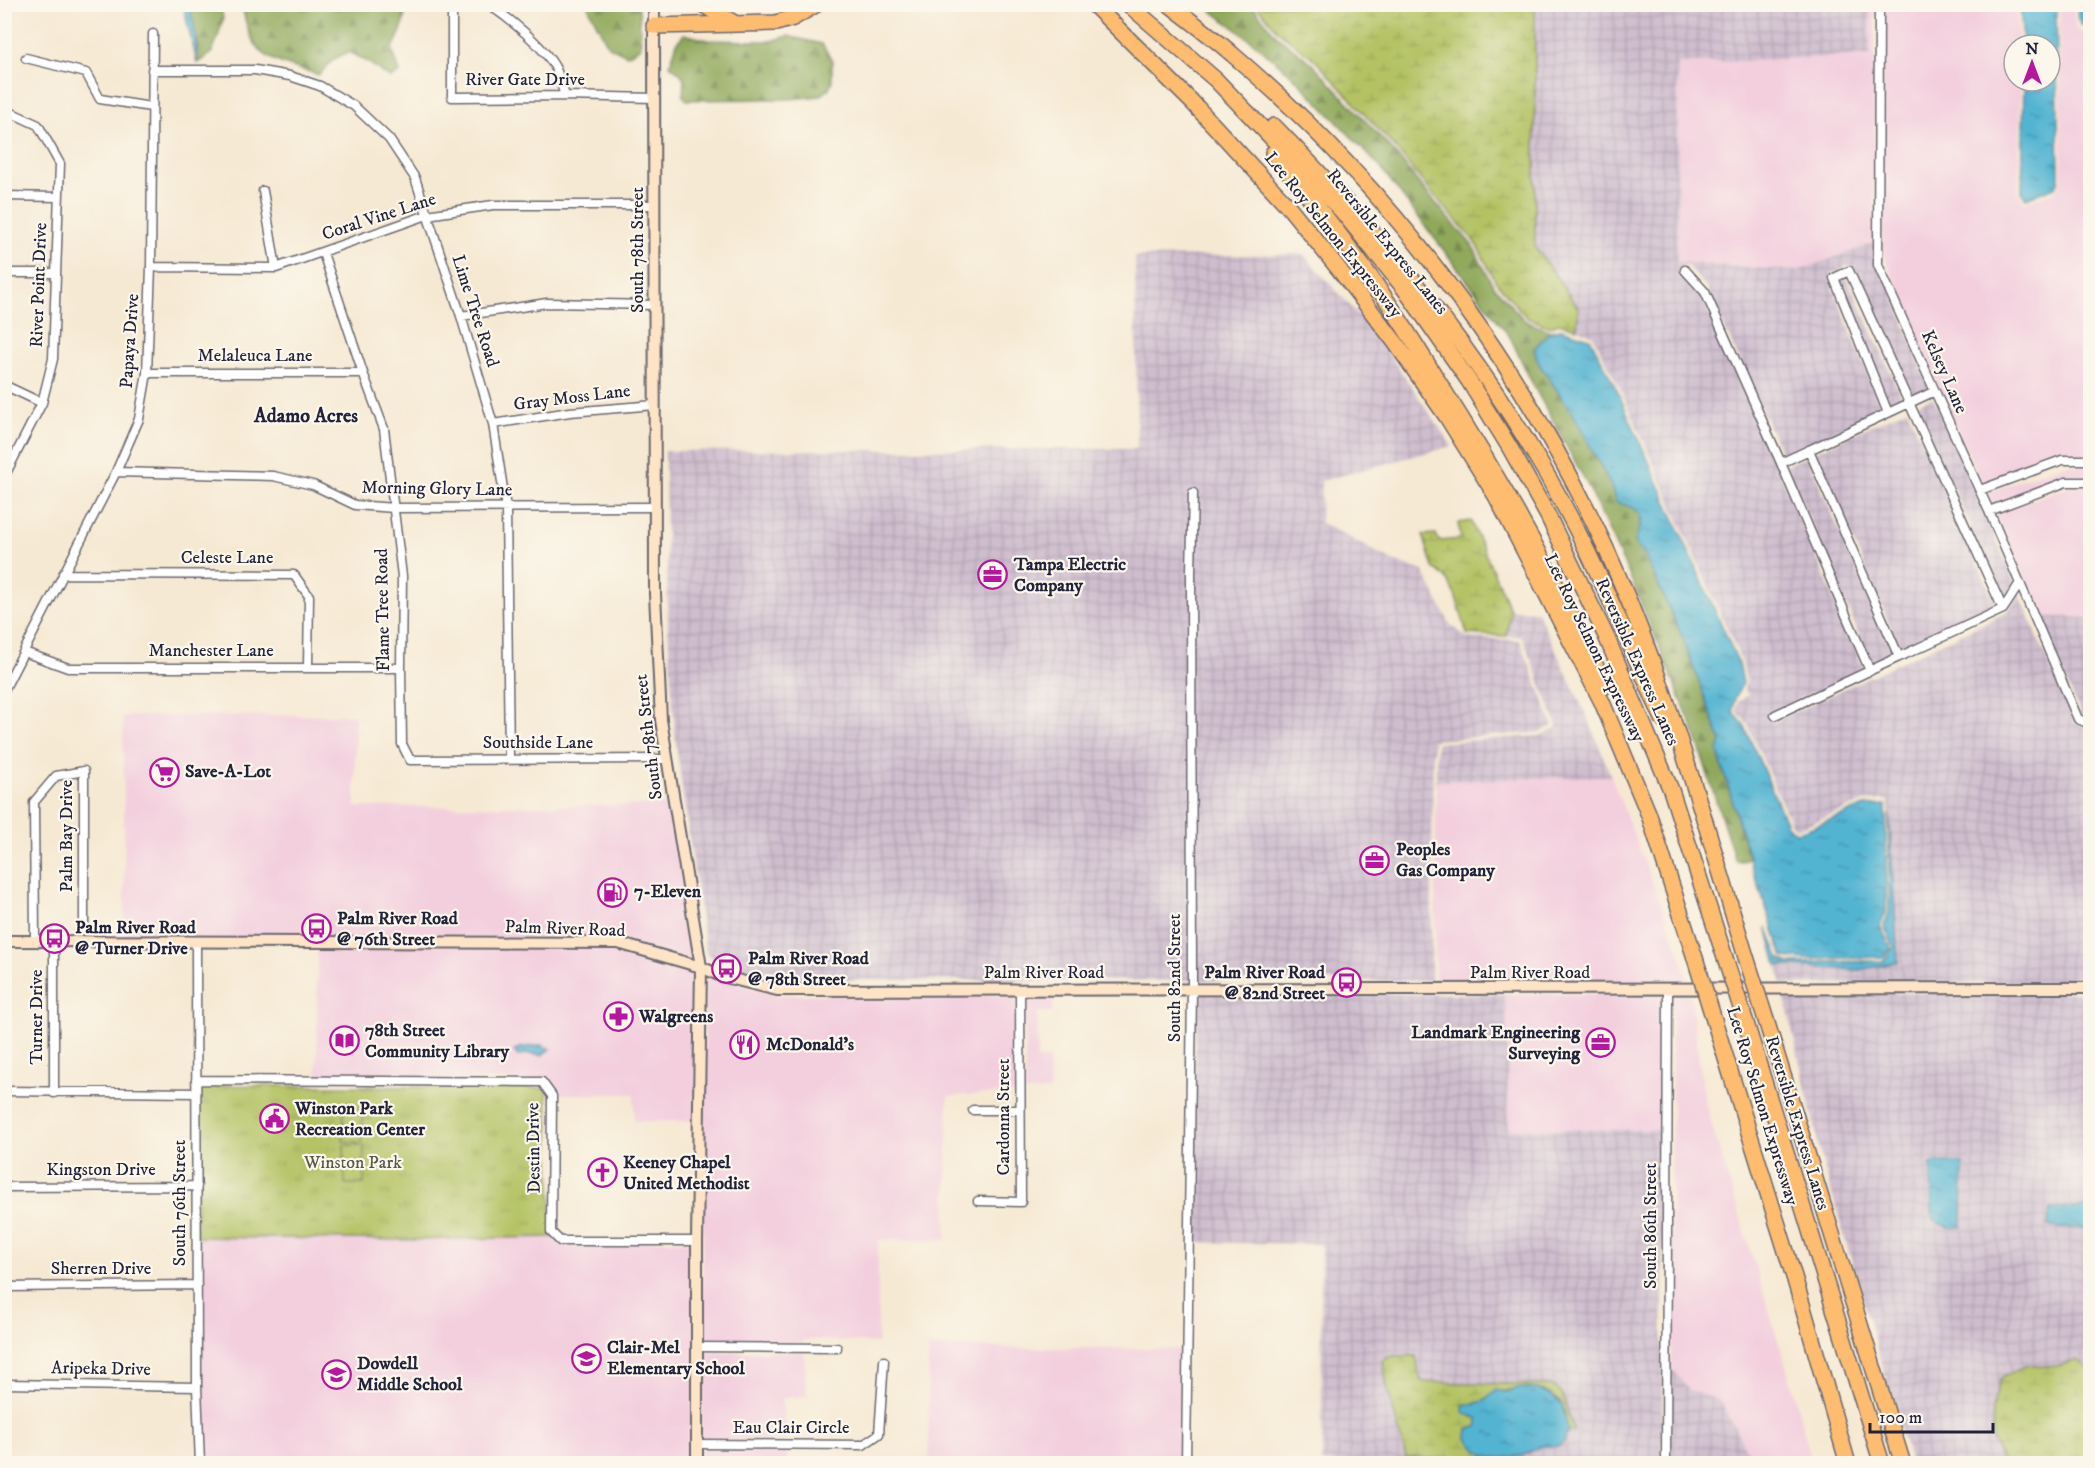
<svg xmlns="http://www.w3.org/2000/svg" width="2095" height="1468" font-family="'IM FELL DW Pica',serif">
<style>
.built{fill:#f3cfde}
.industrial{fill:url(#industrial-grid);fill-rule:evenodd}
.forest{fill:url(#forest-firs);stroke:#58654a;stroke-width:1.5}
.wetland{fill:url(#wetland-marsh);stroke:#6b7250;stroke-width:1.5}
.park{fill:url(#park-tufts);stroke:#6b7250;stroke-width:1.5}
.pitch{fill:#b4c264;stroke:#6b7250;stroke-width:1.5}
.water{fill:url(#water-ripples);stroke:#3a6b86;stroke-width:1.5}
.lines{fill:none;stroke-linecap:round;stroke-linejoin:round}
.street-casing{stroke:#6c6870;stroke-width:11}
.secondary-casing{stroke:#6c6870;stroke-width:14}
.highway-casing{stroke:#6c6870;stroke-width:18}
.street{stroke:#fff;stroke-width:8}
.secondary{stroke:#fee4c6;stroke-width:10}
.highway{stroke:#fdbc70;stroke-width:15}
.highway-bridge-casing{stroke:#6c6870;stroke-width:18;stroke-linecap:butt}
.highway-bridge{stroke:#fdbc70;stroke-width:15}
.labels{text-anchor:middle;dominant-baseline:central;stroke-width:4.5;stroke-linejoin:round;paint-order:stroke}
.street-label{font-size:18px;fill:#22223b;stroke:#fbf7ec}
.poi-label{font-size:18px;font-weight:bold;fill:#22223b;stroke:#fbf7ec;text-anchor:start}
.park-label{font-size:18px;fill:#555a49;stroke:#fbf7ec}
.neighbourhood-label{font-size:20px;font-weight:bold;fill:#22223b;stroke:#fbf7ec}
</style>
<defs>
<pattern id="industrial-grid" width="8" height="8" patternUnits="userSpaceOnUse" patternTransform="scale(1.5)"><rect width="8" height="8" fill="#cfbdce"/><path d="M0 4h8M4 0v8" fill="none" stroke="#b1a2b2"/></pattern>
<pattern id="forest-firs" width="22" height="20" patternUnits="userSpaceOnUse" patternTransform="scale(1.5)"><rect width="22" height="20" fill="#8fa85a"/><path d="M5 1l3.5 6h-7zM16 11l3.5 6h-7z" fill="#74884c"/></pattern>
<pattern id="wetland-marsh" width="20" height="14" patternUnits="userSpaceOnUse" patternTransform="scale(1.5)"><rect width="20" height="14" fill="#b4c264"/><path d="M1 5h8M5 5V1M11 12h8M15 12V8" fill="none" stroke="#9aa658"/></pattern>
<pattern id="park-tufts" width="24" height="20" patternUnits="userSpaceOnUse" patternTransform="scale(1.5)"><rect width="24" height="20" fill="#b4c264"/><path d="M3 7l-1-3M5 7V3M7 7l1-3M15 17l-1-3M17 17v-4M19 17l1-3" fill="none" stroke="#9aa658"/></pattern>
<pattern id="water-ripples" width="26" height="14" patternUnits="userSpaceOnUse" patternTransform="scale(1.5)"><rect width="26" height="14" fill="#53b4d2"/><path d="M2 4q2-2 4 0t4 0M15 11q2-2 4 0t4 0" fill="none" stroke="#4492ac"/></pattern>
</defs>
<rect width="100%" height="100%" fill="#fbf7ec"/>
<filter id="ink" filterUnits="userSpaceOnUse"><feTurbulence type="fractalNoise" baseFrequency=".0167" numOctaves="2"/><feDisplacementMap in="SourceGraphic" scale="12" xChannelSelector="R" yChannelSelector="G"/><feConvolveMatrix kernelMatrix="1 2 1 2 8 2 1 2 1" color-interpolation-filters="sRGB"/></filter>
<filter id="wash" filterUnits="userSpaceOnUse"><feTurbulence type="fractalNoise" baseFrequency=".008" numOctaves="4" result="noise"/><feDisplacementMap in="SourceGraphic" scale="24" xChannelSelector="R" yChannelSelector="G"/><feGaussianBlur stdDeviation="1.35" result="paint"/><feColorMatrix in="noise" values="0 0 0 0 0 0 0 0 0 0 0 0 0 0 0 0 0 1.4 0 .05"/><feComposite in="paint" operator="in"/></filter>
<g filter="url(#wash)">
<rect width="100%" height="100%" fill="#f6e9d3"/>
<path class="built" d="M1870,5H1875L1874,243L1797,271L1677,262L1678,64L1870,55Z
M1883,5H2016L2020,45H2014V81H2021V84L2018,193L2025,202L2056,191L2062,181L2059,5H2073L2075,27L2080,32H2090V455H2062L1982,484L1931,371L1882,251Z
M2063,465H2090V477H2066L1991,505L1986,492Z
M2090,486V618L2038,616L2026,583L1995,514L2067,487Z
M355,715V807L675,805L696,963L616,939L125,940L123,716Z
M1611,776L1679,951L1689,984H1433L1435,981L1436,781Z
M317,945H618L698,968L696,1121H634V1094H553L542,1080L317,1079Z
M705,974L777,995H1016V1093L948,1096L946,1240H878V1343L803,1339V1343L702,1342Z
M1505,994H1664L1663,1130L1509,1129Z
M1672,994H1690L1705,1103L1794,1392L1812,1463H1753L1720,1400L1689,1390L1671,1368Z
M1025,995H1055L1052,1012H1038L1037,1059L1049,1058L1050,1091L1025,1092Z
M551,1232L561,1241H697V1463H200L198,1237Z
M928,1347L1183,1349L1182,1463H929Z
M702,1352H804L807,1396L782,1398L786,1440H701Z
M701,1449H786L787,1463L701,1464Z"/>
<path class="industrial" d="M1535,5H1870V55L1678,64L1677,262L1797,271L1874,243L1929,388L1911,397L1853,269L1847,266L1832,274L1830,280L1882,410L1783,457L1708,290L1686,264L1680,270L1701,295L1777,465L1864,669L1769,713L1773,722L2001,615L2008,611L2019,593L2074,722L2090,729V983L1782,984L1777,965L1859,970L1898,962L1889,805L1888,801L1882,800L1864,802L1804,826L1797,828L1791,824L1747,723L1736,711L1738,702L1748,695L1744,688L1747,682L1742,662L1619,386L1593,336L1576,328L1579,309L1535,247Z
M1303,254L1374,332L1452,446L1321,481L1320,522L1393,561L1423,571L1450,624L1467,638L1520,640L1553,726L1540,732L1433,740L1431,981L813,980L765,975L716,962L706,953L675,737L668,627L665,451L1137,449L1135,257Z
M1847,277L1903,400L1890,407L1839,281Z
M1933,397L2015,583L2004,600L1915,405Z
M1907,409L1997,606L1901,651L1815,452Z
M1807,456L1893,655L1872,665L1786,465Z
M1510,610L1537,611L1589,721L1611,776L1436,781V743L1540,736L1556,728L1557,725L1523,639L1520,636H1506Z
M2038,616L2090,618V719L2081,715Z
M2090,992V1208L2050,1209L2059,1228H2090V1371L2077,1360L2058,1366L2028,1365L2018,1371L1993,1441L2003,1463H1910L1821,1156L1784,994ZM1964,1168L1962,1226L1935,1221Z
M1196,994H1505L1509,1129L1663,1130L1662,1463H1322L1321,1244L1193,1242ZM1392,1356H1416L1420,1380L1424,1382L1544,1384L1561,1391L1574,1430L1567,1433L1564,1442L1551,1447L1541,1446L1522,1456L1486,1455L1482,1461L1406,1458L1387,1386Z
M1671,1368L1689,1390L1720,1400L1753,1463L1670,1464Z"/>
<path class="forest" d="M221,4L223,19L218,37L211,54L197,63L198,42L188,5Z
M242,5H404C407,21 400,35 392,49L400,72L390,78L366,61L348,52L334,59L319,75C269,59 252,61 242,5Z
M587,5H639L641,47L627,55L608,46Z
M1204,5H1250L1254,8L1276,35L1312,63L1397,155L1416,180L1472,245L1493,285L1525,321L1550,331L1534,349L1539,364L1574,415L1611,486L1616,501L1634,508L1641,514L1637,547L1643,552L1682,636L1721,741L1718,752L1749,859L1739,862L1735,860L1694,731L1631,579L1587,484L1533,385L1510,337L1380,167L1295,78L1254,43Z
M684,34L708,40L755,41H771L788,36L822,44L832,60V82L828,90L820,96L790,99L687,100L683,96L684,79L681,74L670,65L677,42Z"/>
<path class="wetland" d="M1256,5H1535V247L1579,309L1576,328L1558,323L1550,327L1527,318L1496,282L1475,242L1419,178L1399,152L1315,60L1279,32Z
M1471,521L1511,612L1506,636L1467,634C1460,612 1455,578 1433,568L1423,535L1436,534L1439,541L1461,539L1458,523Z
M1392,1356H1416L1420,1380L1424,1382L1550,1385L1561,1391L1574,1430L1567,1433L1568,1429C1565,1422 1566,1412 1562,1405C1555,1392 1532,1386 1518,1388C1509,1389 1505,1393 1495,1390C1486,1401 1480,1406 1465,1404L1472,1417L1478,1418L1479,1427L1468,1429L1467,1438L1485,1455L1482,1461L1406,1458L1387,1386L1383,1360Z
M2077,1360L2090,1371V1463H2003L1993,1441L1992,1409L2001,1378L2028,1365L2058,1366Z"/>
<path class="park" d="M198,1085L547,1088L553,1237L406,1240L196,1237Z"/>
<path class="pitch" d="M344,1108H362V1142L343,1141Z
M344,1145H364V1184H345Z"/>
<path class="water" d="M183,5L189,6C195,26 198,42 197,63Z
M2020,5H2056L2059,181L2055,187L2026,198L2022,192L2024,81H2050V45H2023Z
M2077,5H2090V26L2081,25L2078,19Z
M1561,329L1590,338L1616,388L1739,664L1743,683L1735,698L1733,712L1744,725L1788,827L1796,832L1805,830L1865,806L1886,805V912L1880,926L1891,948L1883,957L1806,959L1783,957L1751,864L1718,752L1721,741L1682,636L1643,552L1637,547L1635,541L1641,524V514L1634,508L1616,502L1611,486L1574,415L1539,364L1534,349L1550,331Z
M1889,814L1898,962L1859,970L1777,965L1767,927L1780,959L1790,963L1883,961L1894,947L1884,926L1889,912Z
M541,1045L550,1049L542,1055L525,1054L518,1056L514,1051L519,1048Z
M1936,1162L1962,1163L1963,1165L1962,1226C1952,1230 1940,1225 1932,1218L1931,1164Z
M2090,1208V1228H2059L2048,1226L2050,1209Z
M1518,1388L1538,1389L1551,1395L1562,1405L1568,1429L1564,1442L1558,1446H1541L1522,1456L1492,1459L1478,1451L1467,1438L1468,1429L1478,1427V1418L1465,1414L1463,1405L1485,1401L1495,1390L1507,1392Z"/>
</g>
<g filter="url(#ink)">
<g class="lines">
<defs>
<path id="street" d="M452,4V97L565,96L654,98
M488,4C510,19 544,46 556,69C560,78 562,87 565,96
M1879,4L1878,265L1989,511L2078,719L2090,724
M26,58L86,73L100,99L151,107
M152,70H255L290,76L320,86L354,106L389,139L415,178L461,316L493,424L506,508L509,759
M4,112L12,113L38,125L60,164L53,359L42,403L4,477
M263,191L276,268
M4,196L59,197
M323,253L363,373L384,429L402,576L401,668L402,744L410,760L665,759
M151,267L276,268L427,215L493,205H655
M1685,270L1705,292L1781,463
M4,273H56
M461,316L547,303L655,305
M147,373H363
M4,385L42,403
M1935,391L1809,450L1899,657L2003,609L2020,583
M1888,413L1834,278L1849,271L2003,609
M493,424L570,412L655,405
M1809,450L1781,463L1870,671
M116,472L273,476L313,485L355,505L394,508L655,507
M1980,490L2062,460H2090
M1989,511L2066,482H2090
M63,574L294,575L309,596L308,667
M24,652L68,668H401
M4,690L116,472L139,419L147,373L151,267L153,34
M1775,715L1899,657
M35,941L34,802L56,776L84,771V923
M54,942V1093
M196,942L197,1387L200,1464
M196,1080L542,1082L552,1096L551,1232L560,1241H697
M4,1091L196,1093
M973,1110H1020
M4,1187L197,1186
M978,1201L1021,1202L1020,990
M4,1287L197,1285
M697,1347L837,1348
M4,1384L197,1387
M697,1444L863,1445L879,1434L884,1361
M1186,1464L1192,989L1191,571L1193,493
M1666,1464L1668,989"/>
<path id="secondary" d="M654,4L655,594L661,720L701,967L697,1241V1464
M4,941L618,943L701,967L721,976L777,990L2090,988"/>
<path id="highway" d="M702,4L734,23
M1093,4L1192,102L1288,206L1338,268L1395,342L1447,417L1496,496L1602,702L1649,815L1695,958
M1128,4L1216,80L1341,210L1404,288L1469,381L1510,448L1548,516L1606,636L1671,790L1725,958
M1169,4C1190,21 1212,36 1232,54C1405,201 1541,389 1628,599C1676,715 1709,837 1746,957
M654,26L776,23L793,18L817,4
M1274,126C1389,242 1493,370 1569,515C1605,582 1632,652 1664,721
M1273,153C1300,186 1328,218 1353,253C1385,295 1413,340 1441,386C1502,482 1558,582 1605,686
M1714,1020L1795,1280L1848,1464
M1745,1020L1882,1464
M1766,1020L1903,1464"/>
</defs>
<use href="#street" class="street-casing"/>
<use href="#secondary" class="secondary-casing"/>
<use href="#highway" class="highway-casing"/>
<use href="#street" class="street"/>
<use href="#secondary" class="secondary"/>
<use href="#highway" class="highway"/>
<defs>
<path id="highway-bridge" d="M1746,957L1766,1020
M1695,958L1714,1020
M1725,958L1745,1020"/>
</defs>
<use href="#highway-bridge" class="highway-bridge-casing"/>
<use href="#highway-bridge" class="highway-bridge"/>
</g>
</g>
<defs>
<symbol id="office-ring" viewBox="-11 -11 22 22"><circle r="9.5" fill="#fbf7ec" stroke="#b5179e" stroke-width="1.5"/><path d="M-6-3h4V-5.5h4V-3h4V5H-6ZM-1-4.5V-3h2v-1.5ZM-6 0V1H6V0Z" fill="#b5179e"/></symbol>
<symbol id="supermarket-ring" viewBox="-11 -11 22 22"><circle r="9.5" fill="#fbf7ec" stroke="#b5179e" stroke-width="1.5"/><path d="M-6-5.5h2.5l.6 2H6L4.5 2H-2.5L-4.4-4H-6ZM-1.5 3.2a1.3 1.3 0 1 0 .1 0ZM3 3.2a1.3 1.3 0 1 0 .1 0Z" fill="#b5179e"/></symbol>
<symbol id="fuel-ring" viewBox="-11 -11 22 22"><circle r="9.5" fill="#fbf7ec" stroke="#b5179e" stroke-width="1.5"/><path d="M-5.5-6h7V0h2V4h1.3V-2.5L3-4.5l.8-.8L6-3V5H2.5V1h-1V6h-7ZM-4.2-4.7v3.2H.2V-4.7Z" fill="#b5179e"/></symbol>
<symbol id="bus-ring" viewBox="-11 -11 22 22"><circle r="9.5" fill="#fbf7ec" stroke="#b5179e" stroke-width="1.5"/><path d="M-5-6H5V4H4V6H2V4H-2V6H-4V4H-5ZM-3.5-4V0h7V-4ZM-3.5 1.2v1.5H-2V1.2ZM2 1.2v1.5H3.5V1.2Z" fill="#b5179e"/></symbol>
<symbol id="pharmacy-ring" viewBox="-11 -11 22 22"><circle r="9.5" fill="#fbf7ec" stroke="#b5179e" stroke-width="1.5"/><path d="M-2-6h4v4h4v4h-4v4h-4v-4h-4v-4h4Z" fill="#b5179e"/></symbol>
<symbol id="library-ring" viewBox="-11 -11 22 22"><circle r="9.5" fill="#fbf7ec" stroke="#b5179e" stroke-width="1.5"/><path d="M-6-4Q-3-5.5-.7-3.5V5Q-3 3-6 4ZM6-4Q3-5.5 .7-3.5V5Q3 3 6 4Z" fill="#b5179e"/></symbol>
<symbol id="restaurant-ring" viewBox="-11 -11 22 22"><circle r="9.5" fill="#fbf7ec" stroke="#b5179e" stroke-width="1.5"/><path d="M-5-6h1v4h1v-4h1v4h1v-4h1v5L-1.5 .5V6h-2V.5L-5-1ZM5-6V6H3V1.5H1.5Q1.5-4 5-6Z" fill="#b5179e"/></symbol>
<symbol id="civic-ring" viewBox="-11 -11 22 22"><circle r="9.5" fill="#fbf7ec" stroke="#b5179e" stroke-width="1.5"/><path d="M-.6-6.5H3V-4.5H.6V-3L4-1V1h2V6H-6V1h2V-1L-.6-3ZM-1.2 2.5V6h2.4V2.5Z" fill="#b5179e"/></symbol>
<symbol id="church-ring" viewBox="-11 -11 22 22"><circle r="9.5" fill="#fbf7ec" stroke="#b5179e" stroke-width="1.5"/><path d="M-1.2-6h2.4v3.5h3.3v2.4h-3.3V6h-2.4V-.1h-3.3v-2.4h3.3Z" fill="#b5179e"/></symbol>
<symbol id="school-ring" viewBox="-11 -11 22 22"><circle r="9.5" fill="#fbf7ec" stroke="#b5179e" stroke-width="1.5"/><path d="M0-5L7-2L0 1L-7-2ZM-4 1L0 2.5L4 1V4Q0 6-4 4Z" fill="#b5179e"/></symbol>
</defs>
<g fill-rule="evenodd">
<use href="#office-ring" x="976" y="558" width="33" height="33"/>
<use href="#supermarket-ring" x="148" y="756" width="33" height="33"/>
<use href="#office-ring" x="1358" y="844" width="33" height="33"/>
<use href="#fuel-ring" x="596" y="876" width="33" height="33"/>
<use href="#bus-ring" x="300" y="912" width="33" height="33"/>
<use href="#bus-ring" x="38" y="922" width="33" height="33"/>
<use href="#bus-ring" x="710" y="952" width="33" height="33"/>
<use href="#bus-ring" x="1330" y="966" width="33" height="33"/>
<use href="#pharmacy-ring" x="602" y="1000" width="33" height="33"/>
<use href="#library-ring" x="328" y="1024" width="33" height="33"/>
<use href="#office-ring" x="1584" y="1026" width="33" height="33"/>
<use href="#restaurant-ring" x="728" y="1028" width="33" height="33"/>
<use href="#civic-ring" x="258" y="1102" width="33" height="33"/>
<use href="#church-ring" x="586" y="1156" width="33" height="33"/>
<use href="#school-ring" x="570" y="1342" width="33" height="33"/>
<use href="#school-ring" x="320" y="1358" width="33" height="33"/>
</g>
<g class="labels">
<g class="street-label">
<text x="525" y="80">River Gate Drive</text>
<text transform="translate(379 217) rotate(-18)">Coral Vine Lane</text>
<text transform="translate(1333 235) rotate(51)">Lee Roy Selmon Expressway</text>
<text transform="translate(1387 242) rotate(51)">Reversible Express Lanes</text>
<text transform="translate(638 250) rotate(-90)">South 78th Street</text>
<text transform="translate(39 285) rotate(-88)">River Point Drive</text>
<text transform="translate(475 311) rotate(72)">Lime Tree Road</text>
<text transform="translate(130 341) rotate(-86)">Papaya Drive</text>
<text x="255" y="356">Melaleuca Lane</text>
<text transform="translate(1944 372) rotate(66)">Kelsey Lane</text>
<text transform="translate(572 398) rotate(-7)">Gray Moss Lane</text>
<text transform="translate(437 489) rotate(1)">Morning Glory Lane</text>
<text x="227" y="558">Celeste Lane</text>
<text transform="translate(383 610) rotate(-91)">Flame Tree Road</text>
<text transform="translate(1594 648) rotate(64)">Lee Roy Selmon Expressway</text>
<text x="211" y="651">Manchester Lane</text>
<text transform="translate(1637 662) rotate(66)">Reversible Express Lanes</text>
<text transform="translate(649 737) rotate(-97)">South 78th Street</text>
<text x="538" y="743">Southside Lane</text>
<text transform="translate(67 836) rotate(-90)">Palm Bay Drive</text>
<text transform="translate(565 929) rotate(2)">Palm River Road</text>
<text x="1044" y="973">Palm River Road</text>
<text x="1530" y="973">Palm River Road</text>
<text transform="translate(1175 978) rotate(-90)">South 82nd Street</text>
<text transform="translate(37 1017) rotate(-90)">Turner Drive</text>
<text transform="translate(1762 1106) rotate(73)">Lee Roy Selmon Expressway</text>
<text transform="translate(1004 1117) rotate(-90)">Cardonna Street</text>
<text transform="translate(1797 1123) rotate(73)">Reversible Express Lanes</text>
<text transform="translate(534 1148) rotate(-91)">Destin Drive</text>
<text x="101" y="1170">Kingston Drive</text>
<text transform="translate(180 1203) rotate(-90)">South 76th Street</text>
<text transform="translate(1651 1226) rotate(-90)">South 86th Street</text>
<text x="101" y="1269">Sherren Drive</text>
<text transform="translate(101 1369) rotate(1)">Aripeka Drive</text>
<text x="791" y="1428">Eau Clair Circle</text>
</g>
<g class="poi-label">
<text x="1014" y="565">Tampa Electric<tspan x="1014" dy="21">Company</tspan></text>
<text x="185" y="772">Save-A-Lot</text>
<text x="1396" y="850">Peoples<tspan x="1396" dy="21">Gas Company</tspan></text>
<text x="634" y="892">7-Eleven</text>
<text x="337" y="919">Palm River Road<tspan x="337" dy="21">@ 76th Street</tspan></text>
<text x="75" y="928">Palm River Road<tspan x="75" dy="21">@ Turner Drive</tspan></text>
<text x="748" y="959">Palm River Road<tspan x="748" dy="21">@ 78th Street</tspan></text>
<text x="1325" y="973" text-anchor="end">Palm River Road<tspan x="1325" dy="21">@ 82nd Street</tspan></text>
<text x="639" y="1017">Walgreens</text>
<text x="365" y="1031">78th Street<tspan x="365" dy="21">Community Library</tspan></text>
<text x="1580" y="1033" text-anchor="end">Landmark Engineering<tspan x="1580" dy="21">Surveying</tspan></text>
<text x="766" y="1045">McDonald's</text>
<text x="295" y="1109">Winston Park<tspan x="295" dy="21">Recreation Center</tspan></text>
<text x="623" y="1163">Keeney Chapel<tspan x="623" dy="21">United Methodist</tspan></text>
<text x="607" y="1348">Clair-Mel<tspan x="607" dy="21">Elementary School</tspan></text>
<text x="357" y="1364">Dowdell<tspan x="357" dy="21">Middle School</tspan></text>
</g>
<g class="park-label">
<text x="353" y="1163">Winston Park</text>
</g>
<g class="neighbourhood-label">
<text x="306" y="416">Adamo Acres</text>
</g>
</g>
<rect width="2095" height="1468" fill="none" stroke="#fbf7ec" stroke-width="24"/>
<g transform="translate(2032 63)"><circle r="28" fill="#fbf7ec" stroke="#a4a2a5" stroke-width="1.5"/>
<path d="M0-4.5L10 22L0 15L-10 22Z" fill="#b5179e"/>
<text y="-9" font-size="16" font-weight="bold" text-anchor="middle" fill="#22223b">N</text>
</g>
<path d="M1870 1423v9h123v-9" fill="none" stroke="#22223b" stroke-width="3"/>
<text x="1879" y="1423" font-size="18" fill="#22223b" stroke="#fbf7ec" stroke-width="4.5" paint-order="stroke">100 m</text>
</svg>
